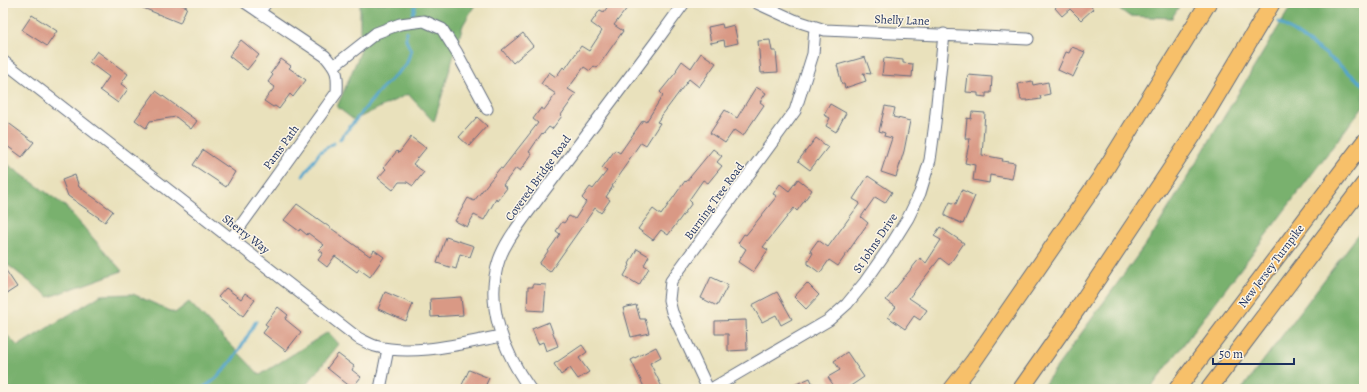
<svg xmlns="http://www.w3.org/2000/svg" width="1367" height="392" font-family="Alegreya,serif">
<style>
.forest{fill:#79b16e;stroke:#4a7066}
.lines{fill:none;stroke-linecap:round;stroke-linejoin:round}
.stream{stroke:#52a5cd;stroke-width:3}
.building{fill:#d99985}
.minor-casing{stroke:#636d7f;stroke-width:13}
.highway-casing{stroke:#636d7f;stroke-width:18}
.minor{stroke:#fff;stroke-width:11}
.highway{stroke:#f7c06b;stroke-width:16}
.labels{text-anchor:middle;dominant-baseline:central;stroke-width:3;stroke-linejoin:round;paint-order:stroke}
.street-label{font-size:12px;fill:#1b2f5e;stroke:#fcf5e5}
</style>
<rect width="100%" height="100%" fill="#fcf5e5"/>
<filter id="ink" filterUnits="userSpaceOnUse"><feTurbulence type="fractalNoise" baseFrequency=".025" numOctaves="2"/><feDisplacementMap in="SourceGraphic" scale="8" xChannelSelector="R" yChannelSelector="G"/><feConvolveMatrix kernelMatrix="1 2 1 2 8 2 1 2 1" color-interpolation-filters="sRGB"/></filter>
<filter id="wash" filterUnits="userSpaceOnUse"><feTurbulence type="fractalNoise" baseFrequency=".012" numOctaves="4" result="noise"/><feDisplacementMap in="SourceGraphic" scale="16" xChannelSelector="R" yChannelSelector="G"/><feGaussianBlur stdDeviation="0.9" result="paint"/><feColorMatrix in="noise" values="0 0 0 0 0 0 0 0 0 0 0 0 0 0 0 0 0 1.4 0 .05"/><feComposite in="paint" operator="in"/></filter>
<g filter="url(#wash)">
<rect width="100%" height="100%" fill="#e9e1bc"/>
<path class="forest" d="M360,3H476L463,25L434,122L408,94L354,120L337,107L360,53Z
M1111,3H1181L1172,18L1129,16Z
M1293,3H1364V105L1150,389H1041L1153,234Z
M3,161L65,206L122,271L49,297L3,261Z
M1364,227V389H1242Z
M133,294L175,313L189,302L260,375L328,332L339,344L303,389H3V331L18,346L101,295Z"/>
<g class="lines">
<path class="stream" d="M413,14L416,3
M1279,22L1323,52L1364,85
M340,139L381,89L406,65L411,51L406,40V31
M303,176L320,152L334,143
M200,389C224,379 244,343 256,321"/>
</g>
<g id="blocks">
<path class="building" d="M131,3H177L187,7L180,23Z
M610,3H631L614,25L623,31L597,68L594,66L590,71L584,67L568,89L576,94L561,115L562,116L552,129L549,127L543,134L542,133L529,152L532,154L520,171L516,168L503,185L507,188L497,201L496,199L484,220L474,215L467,227L455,221L468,198L474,201L500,168L502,169L538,123L533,119L541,108L544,110L556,94L541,84L549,72L556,77L563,67L565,69L581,46L589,51L602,31L591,23L600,10L604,12Z
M1060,3H1088L1093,9L1081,20L1070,9L1062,16L1055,8Z
M32,15L57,31L47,46L22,30Z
M722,24L723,28L734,25L738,43L725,46L724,40L711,43L708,27Z
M523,33L533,46L513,63L502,50Z
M241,40L259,55L247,70L229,56Z
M770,40L772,51H776L778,72L761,73L758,41Z
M1072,47L1085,52L1073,77L1058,70L1066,52L1069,53Z
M97,51L128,74L121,84L128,89L118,103L100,90L109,77L89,62Z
M701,53L716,63L699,87L689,79L657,122L660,123L646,145L641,142L628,161L629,162L612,186H613L606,197L610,200L601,213L595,208L550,272L539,264L560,234L556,231L562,222L564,223L569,216L575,219L586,202L582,198L590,187L593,189L607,171L602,168L615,150L620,153L643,120L646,122L663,95L660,92L677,71L676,70L682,61L691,68Z
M865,57L871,74L863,73L866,81L845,88L844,84H842L837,65Z
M884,58L903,60V63L913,64L912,77L882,75Z
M281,59L291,66L289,68L306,80L293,97L290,94L279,109L275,106L273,107L264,101L275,87L268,82L273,75L271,73Z
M968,75L992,77L991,93H986V97L978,96V93L966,92Z
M1032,81L1033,85L1048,82L1050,94L1040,96L1041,99L1027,101V100H1021L1018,84Z
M756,87L766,93L760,102L764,105L743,136L734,130L725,143L710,133L725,110L737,118Z
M156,91L197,121L191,129L176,117L150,121L146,128L135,120Z
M830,104L846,113L836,132L826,126L830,118L824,115Z
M885,106L895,108L893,117L910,121L904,151L896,177L881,172L892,138L884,136L885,133L879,131Z
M972,112L985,113L982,155L1003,159L1002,161L1015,163L1012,179L990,175L989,183L973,180L975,165L965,163L970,139H965L967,118L971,119Z
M477,117L487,126L469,146L459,137Z
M3,119L34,142L22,157L3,143Z
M411,137L426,148L413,164L424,172L413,186L407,182H399L393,190L378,178L386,169L384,167L397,151L399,153Z
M816,138L828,147L810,170L798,161Z
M713,149L722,156L717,162L722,166L708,183L703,180L689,200L692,203L668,235L661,230L653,240L638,229L653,209L661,215L685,181L686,182Z
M203,150L235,172L226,187L193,165Z
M75,175L79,187L113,211L105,222L68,196L62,180Z
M868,176L892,192L885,203L875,197L861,217L868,223L838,266L829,260L820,273L808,264V261L813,253L810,251L818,240L828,247L860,203L853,199Z
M798,179L812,190L797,211L794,208L763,247L768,250L753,272L738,262L746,249L738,243L744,234L746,235L777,196L773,194L780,184L789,191Z
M962,190L975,196L963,224L945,216V213L950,202L956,204Z
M297,204L370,256L374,250L384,257L370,277L359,269L357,272L335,256L327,267L318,260L323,253L319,250L324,245L308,233L307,235L300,229L299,231L284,220Z
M940,227L964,243L949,265L940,258L909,298L927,310L920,320L914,316L905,329L888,317L896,307L886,300L920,258L926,263L941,240L934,236Z
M446,237L474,246L470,257L460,254L456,269L437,263Z
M637,249L649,256L644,265L649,268L639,285L624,276L630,265L629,264Z
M3,266L17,287L3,296Z
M711,277L728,285L717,306L701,298Z
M807,283L819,295L806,309L794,297Z
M533,284L546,285L544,311L527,310L528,287H533Z
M226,288L241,299L245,293L255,300L243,316L218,297Z
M385,292L413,304L406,321L378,309Z
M777,292L792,319L781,325L776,315L762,322L752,305Z
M461,297L463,315L431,317L430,299Z
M636,305L640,319H645L649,333L631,337L623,308Z
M278,307L288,315L285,319L301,332L286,351L263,333L268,326L265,324Z
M746,320L747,350L728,351V334H715V321Z
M549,322L558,346L546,351L543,342L538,344L532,329Z
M582,345L587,352L579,358L589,372L578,379L570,368L561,375L554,364Z
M656,347L661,357L650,363L663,389H645L631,360Z
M847,352L864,377L846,389H836L828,377L840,370L834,361Z
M338,354L354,366L352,370L361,377L352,388L327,368Z
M469,370L489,378L484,389H467L461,387Z
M810,378L815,389H785Z"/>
</g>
</g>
<g filter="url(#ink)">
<use href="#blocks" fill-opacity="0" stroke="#636d7f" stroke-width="1"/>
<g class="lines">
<defs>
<path id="minor" d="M757,3L794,20L825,30L1028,39
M259,12L266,3
M3,61L358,338C364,341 369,344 375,346C412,357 464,343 501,336
M334,66L376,33L400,24L424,21L442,29L457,53L487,109
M231,239L337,92C338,73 337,70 325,56L246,3
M380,389L388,349
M530,389C504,352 484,305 499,260C505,243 516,229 526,215L655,43L684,3
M708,389L672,312L669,300L671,281L795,111L813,54L815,28
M711,389L829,320L847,304L865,282L893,242L908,218L920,193L930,160L935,123L944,34"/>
<path id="highway" d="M952,389L973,362L1100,178L1208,3
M1021,389L1080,305L1194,134L1272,3
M1177,389L1364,142
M1209,389L1364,184"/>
</defs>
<use href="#minor" class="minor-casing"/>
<use href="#highway" class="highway-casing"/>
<use href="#minor" class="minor"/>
<use href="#highway" class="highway"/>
</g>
</g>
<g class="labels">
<g class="street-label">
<text transform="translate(902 20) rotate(2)">Shelly Lane</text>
<text transform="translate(281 147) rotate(-54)">Pams Path</text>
<text transform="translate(538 178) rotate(-54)">Covered Bridge Road</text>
<text transform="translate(714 201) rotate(-54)">Burning Tree Road</text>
<text transform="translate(246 234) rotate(38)">Sherry Way</text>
<text transform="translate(875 243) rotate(-56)">St Johns Drive</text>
<text transform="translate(1271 266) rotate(-53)">New Jersey Turnpike</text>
</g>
</g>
<rect width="1367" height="392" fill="none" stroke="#fcf5e5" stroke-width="16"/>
<path d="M1213 358v6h81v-6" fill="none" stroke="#1b2f5e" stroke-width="2"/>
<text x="1219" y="358" font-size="12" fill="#1b2f5e" stroke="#fcf5e5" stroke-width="3" paint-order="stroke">50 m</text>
</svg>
